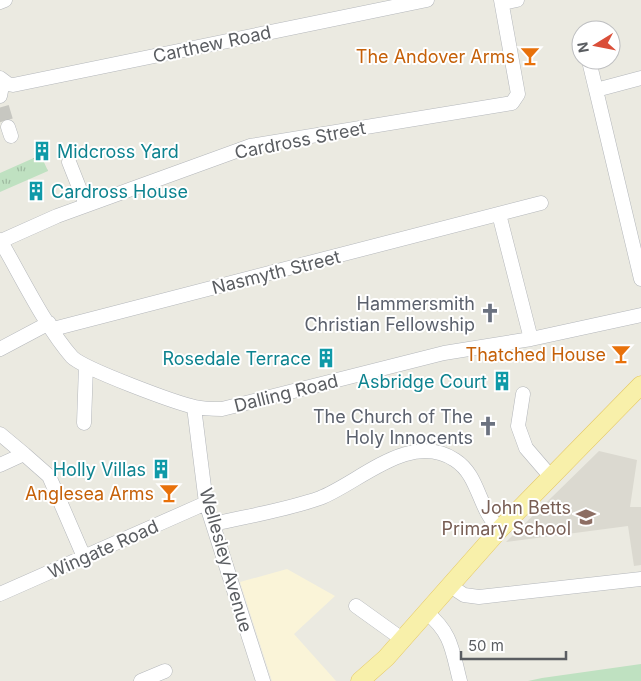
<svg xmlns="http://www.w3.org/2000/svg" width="641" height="681" font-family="Inter,sans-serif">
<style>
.commercial{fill:#faf4d8}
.education{fill:#dbd9d0}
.grass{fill:url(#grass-tufts)}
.green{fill:#bfe1c1}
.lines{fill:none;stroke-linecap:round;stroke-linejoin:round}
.minor-tunnel{stroke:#c7c7c1;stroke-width:14;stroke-dasharray:14 7;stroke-linecap:butt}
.minor-casing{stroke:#b4b7bb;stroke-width:15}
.major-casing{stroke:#e5c761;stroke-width:19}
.minor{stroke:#fff;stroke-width:14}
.major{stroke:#f8f0aa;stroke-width:18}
.labels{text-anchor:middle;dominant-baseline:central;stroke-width:4;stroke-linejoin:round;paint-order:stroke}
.street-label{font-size:18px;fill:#5a5d61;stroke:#fff}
.food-label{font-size:18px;fill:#c56008;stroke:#fff;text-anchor:end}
.culture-label{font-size:18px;fill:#0d838f;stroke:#fff;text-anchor:end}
.worship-label{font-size:18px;fill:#5b616d;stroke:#fff;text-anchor:end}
.education-label{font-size:18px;fill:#785e54;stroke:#fff;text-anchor:end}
</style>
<defs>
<pattern id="grass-tufts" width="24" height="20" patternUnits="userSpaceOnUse" patternTransform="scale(1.25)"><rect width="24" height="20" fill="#bfe1c1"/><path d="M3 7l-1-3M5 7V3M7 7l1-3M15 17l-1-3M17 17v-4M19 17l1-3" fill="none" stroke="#9ebaa0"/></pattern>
</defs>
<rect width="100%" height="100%" fill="#ebeae1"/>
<path class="commercial" d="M287,569L335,596L294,634L336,681H272L240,582Z"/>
<path class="education" d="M599,451L637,460L630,507H641V565L634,566L628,526L506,542Z"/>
<path class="grass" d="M36,157L38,162L43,160L48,171L0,192V173Z"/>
<path class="green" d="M641,664V681H528L542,678Z"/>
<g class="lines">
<path class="minor-tunnel" d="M2,107L8,127"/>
<defs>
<path id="minor" d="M0,2L5,0
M502,3L517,0
M590,65L596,90
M0,78L8,84L13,85L427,0
M641,78L596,90L641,279
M0,96L3,81
M8,127L11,136
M69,162L86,205
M499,214L531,339
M0,240C20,274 46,328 72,357C84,369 176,403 195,407C204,409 213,409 222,409L444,353L531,339L641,315
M1,241L57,216L250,146L512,103L518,94L501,0
M53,329L541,203
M0,349L49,323
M523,394L518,426L526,448L551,477
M194,407L206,503L263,681
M84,423L86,366
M0,434L24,454
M0,465L24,454L49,476L84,557
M213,524C248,516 286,510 320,498C359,483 410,430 455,460C480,476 478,510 500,529
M449,585L464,595L479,597L641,579
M0,594L206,503
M356,606L402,639
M426,612C452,633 452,650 460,681
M141,681L165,671"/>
<path id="major" d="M360,681L386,658L500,529L641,385"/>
</defs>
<use href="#minor" class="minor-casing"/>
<use href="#major" class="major-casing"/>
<use href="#minor" class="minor"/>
<use href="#major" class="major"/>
</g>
<defs>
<symbol id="bar-bare" viewBox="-9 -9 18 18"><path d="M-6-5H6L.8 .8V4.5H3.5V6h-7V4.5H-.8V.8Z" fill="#e8710a" stroke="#fff" stroke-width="2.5" paint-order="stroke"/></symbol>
<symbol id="building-bare" viewBox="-9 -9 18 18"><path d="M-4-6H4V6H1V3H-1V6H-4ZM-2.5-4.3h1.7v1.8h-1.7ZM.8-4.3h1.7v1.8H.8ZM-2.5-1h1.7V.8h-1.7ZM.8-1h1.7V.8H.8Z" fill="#0f9aa8" stroke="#fff" stroke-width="2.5" paint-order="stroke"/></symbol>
<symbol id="church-bare" viewBox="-9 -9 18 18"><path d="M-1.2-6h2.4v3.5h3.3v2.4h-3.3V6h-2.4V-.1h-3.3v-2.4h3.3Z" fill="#6b7280" stroke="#fff" stroke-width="2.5" paint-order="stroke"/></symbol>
<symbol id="school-bare" viewBox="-9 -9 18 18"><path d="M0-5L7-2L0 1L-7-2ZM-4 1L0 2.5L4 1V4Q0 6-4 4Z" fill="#8d6e63" stroke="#fff" stroke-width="2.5" paint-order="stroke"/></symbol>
</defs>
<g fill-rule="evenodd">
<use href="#bar-bare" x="516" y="42" width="28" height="28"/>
<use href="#building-bare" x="28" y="137" width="28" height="28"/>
<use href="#building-bare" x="22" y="177" width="28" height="28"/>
<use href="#church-bare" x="476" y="299" width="28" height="28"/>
<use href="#bar-bare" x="607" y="340" width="28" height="28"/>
<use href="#building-bare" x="312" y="344" width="28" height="28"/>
<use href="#building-bare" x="488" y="367" width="28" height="28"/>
<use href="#church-bare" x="474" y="412" width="28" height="28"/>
<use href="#building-bare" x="147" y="455" width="28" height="28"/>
<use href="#bar-bare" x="155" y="479" width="28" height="28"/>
<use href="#school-bare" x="572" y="503" width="28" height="28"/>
</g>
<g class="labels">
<g class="street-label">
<text transform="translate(212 44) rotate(-12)">Carthew Road</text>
<text transform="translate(300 140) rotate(-11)">Cardross Street</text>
<text transform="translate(276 272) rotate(-14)">Nasmyth Street</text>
<text transform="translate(286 393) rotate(-14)">Dalling Road</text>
<text transform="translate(103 549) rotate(-24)">Wingate Road</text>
<text transform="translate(226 560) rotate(74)">Wellesley Avenue</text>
</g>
<g class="food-label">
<text x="515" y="56">The Andover Arms</text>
<text x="606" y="354">Thatched House</text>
<text x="154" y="493">Anglesea Arms</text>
</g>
<g class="culture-label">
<text x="57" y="151" text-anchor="start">Midcross Yard</text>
<text x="51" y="191" text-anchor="start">Cardross House</text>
<text x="311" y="358">Rosedale Terrace</text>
<text x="487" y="381">Asbridge Court</text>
<text x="146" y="469">Holly Villas</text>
</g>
<g class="worship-label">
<text x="475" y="303">Hammersmith<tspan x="475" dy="21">Christian Fellowship</tspan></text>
<text x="473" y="416">The Church of The<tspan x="473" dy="21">Holy Innocents</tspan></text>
</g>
<g class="education-label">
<text x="571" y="507">John Betts<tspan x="571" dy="21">Primary School</tspan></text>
</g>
</g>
<g transform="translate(596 45) rotate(260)"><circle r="24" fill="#ffffff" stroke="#bdbec0"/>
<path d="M0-4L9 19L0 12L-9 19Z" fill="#da4f39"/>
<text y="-8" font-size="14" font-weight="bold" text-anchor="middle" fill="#5a5d61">N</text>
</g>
<path d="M461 651v8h105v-8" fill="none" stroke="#5a5d61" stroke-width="2.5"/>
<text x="468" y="651" font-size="15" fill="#5a5d61" stroke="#ffffff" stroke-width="4" paint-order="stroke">50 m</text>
</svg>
